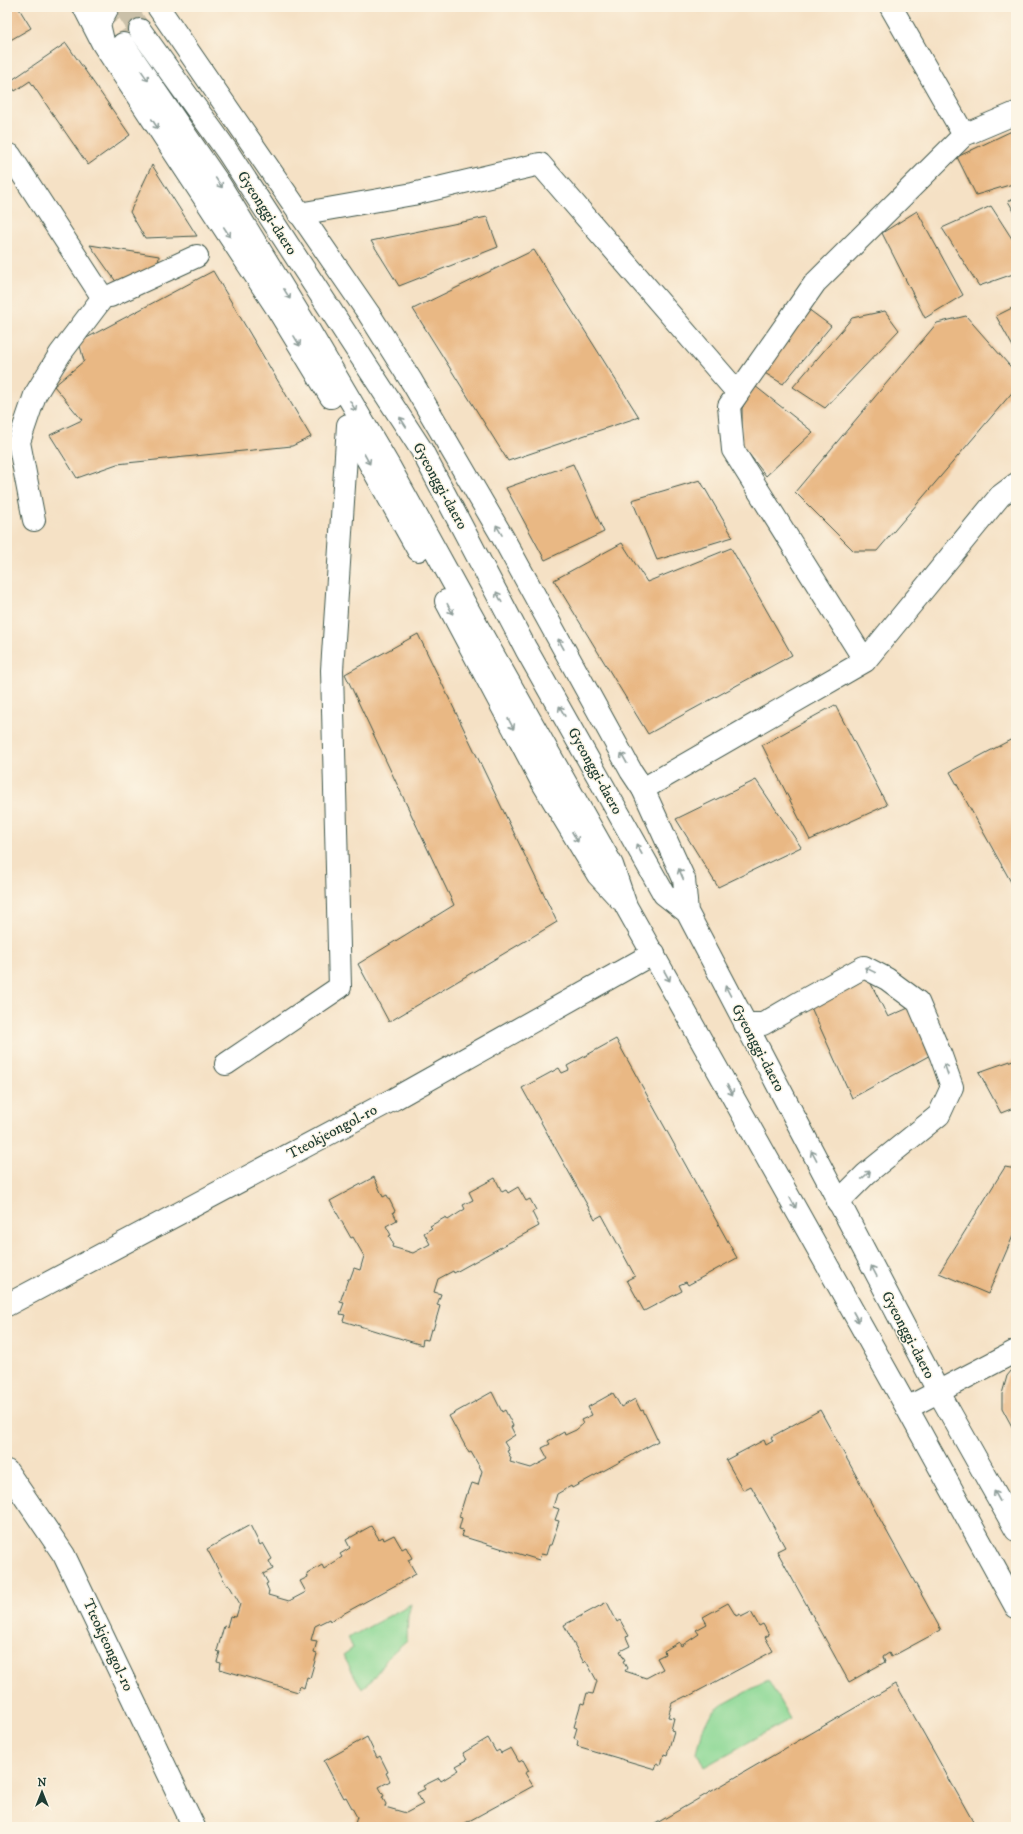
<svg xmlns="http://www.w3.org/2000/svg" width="1023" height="1834" font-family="'IM FELL DW Pica',serif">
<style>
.green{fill:#8cd895;stroke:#568a64}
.building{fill:#e9b884}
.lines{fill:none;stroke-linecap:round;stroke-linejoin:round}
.major-tunnel{stroke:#cac0a8;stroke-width:22;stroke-dasharray:22 11;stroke-linecap:butt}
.minor-casing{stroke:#3f564a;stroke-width:24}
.major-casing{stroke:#3f564a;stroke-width:24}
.minor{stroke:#fff;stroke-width:22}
.major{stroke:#fff;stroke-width:22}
.oneway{stroke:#8f9e9a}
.labels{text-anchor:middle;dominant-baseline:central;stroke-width:3;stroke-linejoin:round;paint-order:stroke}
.street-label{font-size:15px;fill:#1f3d34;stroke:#fcf5e5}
</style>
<rect width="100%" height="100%" fill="#fcf5e5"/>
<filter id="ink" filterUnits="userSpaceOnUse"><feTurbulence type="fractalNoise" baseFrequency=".025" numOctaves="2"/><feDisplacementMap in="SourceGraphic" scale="8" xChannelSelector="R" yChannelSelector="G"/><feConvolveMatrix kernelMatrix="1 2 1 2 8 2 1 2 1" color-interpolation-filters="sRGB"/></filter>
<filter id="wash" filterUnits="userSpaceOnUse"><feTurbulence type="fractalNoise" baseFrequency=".012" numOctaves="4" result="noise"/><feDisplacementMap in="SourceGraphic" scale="16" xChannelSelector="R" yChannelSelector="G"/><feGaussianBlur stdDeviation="0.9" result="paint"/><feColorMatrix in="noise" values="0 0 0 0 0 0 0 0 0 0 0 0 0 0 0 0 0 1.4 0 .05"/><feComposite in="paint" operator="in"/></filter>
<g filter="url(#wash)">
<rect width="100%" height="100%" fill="#f5e1c5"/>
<path class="green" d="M411,1604L408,1616L407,1640L389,1656L371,1681L362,1689L343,1655L353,1648L348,1638Z
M768,1680L790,1719L704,1767L697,1752L703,1729L710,1715L722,1705Z"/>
<g id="blocks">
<path class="building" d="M7,7H18L31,28L7,42Z
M66,43L130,135L88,165L30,81L15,91L9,82Z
M1016,129V183L976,195L957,157Z
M152,165L197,236L145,238L130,212Z
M1016,198V215L1008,201Z
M991,206L1016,245V273L979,286L942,228Z
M917,211L963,295L925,318L882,233Z
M487,217L498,247L399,286L371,241Z
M90,245L159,256L158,267L117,283Z
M534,250L639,417L508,461L413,309Z
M213,271L311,437L292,446L117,464L77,478L50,435L82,420L54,386L84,361L79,342Z
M1016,306V352L996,316Z
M808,309L831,326L783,384L763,372Z
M885,311L899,330L825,408L793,387L852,318Z
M966,316L1016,373V388L877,551H854L795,492L937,323Z
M755,386L813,432L766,476L742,445V408Z
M573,464L604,532L545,560L506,488Z
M700,480L733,537L657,560L632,500Z
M622,543L647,582L731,548L792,655L648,734L554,580Z
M418,634L557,922L389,1022L358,964L454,905L345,674Z
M835,705L887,805L810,840L762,745Z
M1016,737V891L950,772Z
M756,780L801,847L718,887L676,819Z
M865,972L888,1017L913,1006L934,1053L852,1098L809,1003Z
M616,1039L737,1258L688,1285L686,1282L679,1285L682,1291L644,1311L627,1280L635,1276L602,1215L595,1219L522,1088L559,1068L562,1073L569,1070L567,1066Z
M1016,1059V1107L1001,1113L979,1072Z
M1005,1167L1016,1169V1229L988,1294L939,1273Z
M374,1177L383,1197L387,1195L395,1211L393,1212L397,1220L386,1226L391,1235L389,1236L393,1243L392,1247L413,1253L430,1244L424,1233L432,1228L430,1226L446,1217L448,1220L465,1209L463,1205L473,1200L469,1192L495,1178L502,1192L506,1190L508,1193L518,1187L526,1201L530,1199L536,1210L532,1212L539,1226L454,1273L453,1271L438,1279L434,1292L441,1294L437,1305L440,1306L433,1330L431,1329L428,1340L423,1339L422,1345L343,1321L345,1315L340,1314L344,1303L340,1302L348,1279H350L354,1268L360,1270L364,1256L353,1237L351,1238L330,1201Z
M1016,1365V1434L1002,1408V1394L1007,1376Z
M492,1392L502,1412L505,1410L513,1426L511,1427L515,1435L504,1442L509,1450L507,1451L511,1458L510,1462L531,1468L548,1459L542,1448L550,1444L548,1441L564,1432L565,1435L576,1430L583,1424L581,1420L592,1415L588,1407L613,1393L621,1407L635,1399L641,1411L643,1410L658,1441L572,1488L571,1486L557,1494L553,1507L559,1509L555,1520L559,1521L551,1545H549L546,1555L541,1554L539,1560L461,1536L463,1530L459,1529L462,1518L459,1517L466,1494H468L472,1483L478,1485L482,1471L471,1452L469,1453L449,1416Z
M820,1410L941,1630L891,1657L889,1653L883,1657L885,1662L849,1682L777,1551L785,1547L751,1486L743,1490L726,1460L764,1440L766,1445L773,1441L771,1437Z
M250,1525L260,1545L263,1543L272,1559L269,1561L273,1569L263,1574L268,1583L266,1584L269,1591L268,1595L289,1601L306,1592L300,1581L308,1577L307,1574L322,1565L324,1569L342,1557L340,1554L350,1548L346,1540L371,1526L379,1539L383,1537L384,1540L394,1535L402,1549L406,1547L412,1558L408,1560L416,1574L330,1621L329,1619L315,1626L311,1640L317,1641L314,1653L317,1654L310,1678L307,1677L304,1688L300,1686L298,1692L220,1669L221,1663L217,1662L220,1652L217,1651L224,1626L227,1627L230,1616L236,1617L240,1604L229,1585L227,1586L207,1549Z
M607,1602L617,1622L620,1620L629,1636L626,1637L630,1646L620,1651L625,1660L623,1661L627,1668L625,1671L646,1678L663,1669L657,1658L665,1654L664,1651L679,1642L681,1646L699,1634L696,1630L707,1624L703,1617L728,1603L736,1616L740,1614L741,1617L751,1612L759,1626L763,1624L769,1635L765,1637L773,1651L687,1697L686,1696L672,1703L668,1717L674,1718L671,1730L674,1731L667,1755L664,1754L661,1765L657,1763L655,1769L577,1746L578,1740L574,1738L577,1728L574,1727L581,1703L584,1704L587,1693L593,1694L597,1681L586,1661L584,1663L564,1625Z
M896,1684L976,1827H650Z
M367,1737L377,1758L380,1756L388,1772L386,1773L390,1781L379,1787L384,1796L382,1797L386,1804L385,1807L406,1813L423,1804L417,1793L425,1789L423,1786L439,1778L441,1781L459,1770L456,1766L467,1760L463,1753L488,1738L496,1752L499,1750L501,1753L511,1748L519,1762L523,1760L529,1771L525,1773L533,1786L458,1827H354L357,1817L346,1797L344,1798L324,1761Z"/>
</g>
</g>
<g filter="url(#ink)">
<use href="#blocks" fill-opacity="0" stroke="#3f564a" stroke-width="1"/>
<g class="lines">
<path class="major-tunnel" d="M98,7L123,44
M125,7L140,30"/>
<defs>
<path id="minor" d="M891,7L964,135
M7,156L10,155L101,295L110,296L197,256
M299,214L413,194L540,164L738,393
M34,520L19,442L35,395L60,354L104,296
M865,661L733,450L729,406L815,283L964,135L1016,113
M643,789L865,661L1000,496L1016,484
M745,1024H763L797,1004L864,967L887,979L918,1002L941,1056L952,1087L939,1115L866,1174L838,1202
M226,1064L340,987L332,670L348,425
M7,1305L394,1099L654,953
M907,1408L1016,1351
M7,1471L64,1555L194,1827"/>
<path id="major" d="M84,7L103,44L278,310L331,397
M158,7L369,314L412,382L502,536L631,771L643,789L684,879L687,912
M140,30L227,151L421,449L526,649L664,894L687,912L938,1391L1016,1530
M103,41L99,24L108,7
M123,44L220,185L310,332L389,466L481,633L612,865L626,906L907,1408L1016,1607
M351,430L418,550
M446,601L541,780L598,875L620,899"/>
</defs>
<use href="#minor" class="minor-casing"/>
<use href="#major" class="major-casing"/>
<use href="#minor" class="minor"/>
<use href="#major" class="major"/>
</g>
<defs><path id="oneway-shaft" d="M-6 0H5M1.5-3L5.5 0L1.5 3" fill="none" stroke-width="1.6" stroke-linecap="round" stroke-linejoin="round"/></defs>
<g class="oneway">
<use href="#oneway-shaft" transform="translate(145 76) rotate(55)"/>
<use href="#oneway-shaft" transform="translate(155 124) rotate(57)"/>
<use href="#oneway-shaft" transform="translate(219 183) rotate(56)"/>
<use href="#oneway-shaft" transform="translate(227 232) rotate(57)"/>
<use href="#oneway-shaft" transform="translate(287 294) rotate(58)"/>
<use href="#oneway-shaft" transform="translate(297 341) rotate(59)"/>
<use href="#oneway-shaft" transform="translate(353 406) rotate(60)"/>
<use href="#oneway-shaft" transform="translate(403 422) rotate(-123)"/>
<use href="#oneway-shaft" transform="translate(367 459) rotate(61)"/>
<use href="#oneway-shaft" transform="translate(499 530) rotate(-120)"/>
<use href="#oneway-shaft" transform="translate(499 597) rotate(-118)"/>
<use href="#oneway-shaft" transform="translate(450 609) rotate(62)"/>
<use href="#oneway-shaft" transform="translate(561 644) rotate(-119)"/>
<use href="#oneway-shaft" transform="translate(562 711) rotate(-119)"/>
<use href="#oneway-shaft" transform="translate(511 724) rotate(62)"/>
<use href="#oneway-shaft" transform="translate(624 758) rotate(-119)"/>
<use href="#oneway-shaft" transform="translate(575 837) rotate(59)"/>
<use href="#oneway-shaft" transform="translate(639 849) rotate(-119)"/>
<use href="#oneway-shaft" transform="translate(681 874) rotate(-113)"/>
<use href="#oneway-shaft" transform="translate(870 970) rotate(-154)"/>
<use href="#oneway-shaft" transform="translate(667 976) rotate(61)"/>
<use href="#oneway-shaft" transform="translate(728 991) rotate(-118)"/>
<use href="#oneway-shaft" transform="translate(946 1069) rotate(-109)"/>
<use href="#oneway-shaft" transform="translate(730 1090) rotate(61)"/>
<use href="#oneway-shaft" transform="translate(814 1156) rotate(-118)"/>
<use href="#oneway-shaft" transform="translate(866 1175) rotate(-42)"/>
<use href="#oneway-shaft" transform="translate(793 1203) rotate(61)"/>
<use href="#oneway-shaft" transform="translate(874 1271) rotate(-118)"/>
<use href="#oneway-shaft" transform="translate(856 1317) rotate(61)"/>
<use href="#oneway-shaft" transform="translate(997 1496) rotate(-119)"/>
</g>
</g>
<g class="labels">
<g class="street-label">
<text transform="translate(267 213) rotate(57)">Gyeonggi-daero</text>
<text transform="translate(440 486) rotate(61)">Gyeonggi-daero</text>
<text transform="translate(595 771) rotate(61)">Gyeonggi-daero</text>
<text transform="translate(758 1048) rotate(62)">Gyeonggi-daero</text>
<text transform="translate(332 1132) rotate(-28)">Tteokjeongol-ro</text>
<text transform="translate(908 1335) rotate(62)">Gyeonggi-daero</text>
<text transform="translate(108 1645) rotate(65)">Tteokjeongol-ro</text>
</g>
</g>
<rect width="1023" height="1834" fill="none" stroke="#fcf5e5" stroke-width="24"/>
<g transform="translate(42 1792)" stroke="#fcf5e5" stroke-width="3" paint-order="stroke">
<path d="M0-3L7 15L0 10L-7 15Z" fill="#1f3d34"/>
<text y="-6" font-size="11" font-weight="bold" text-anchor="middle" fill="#1f3d34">N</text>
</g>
</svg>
